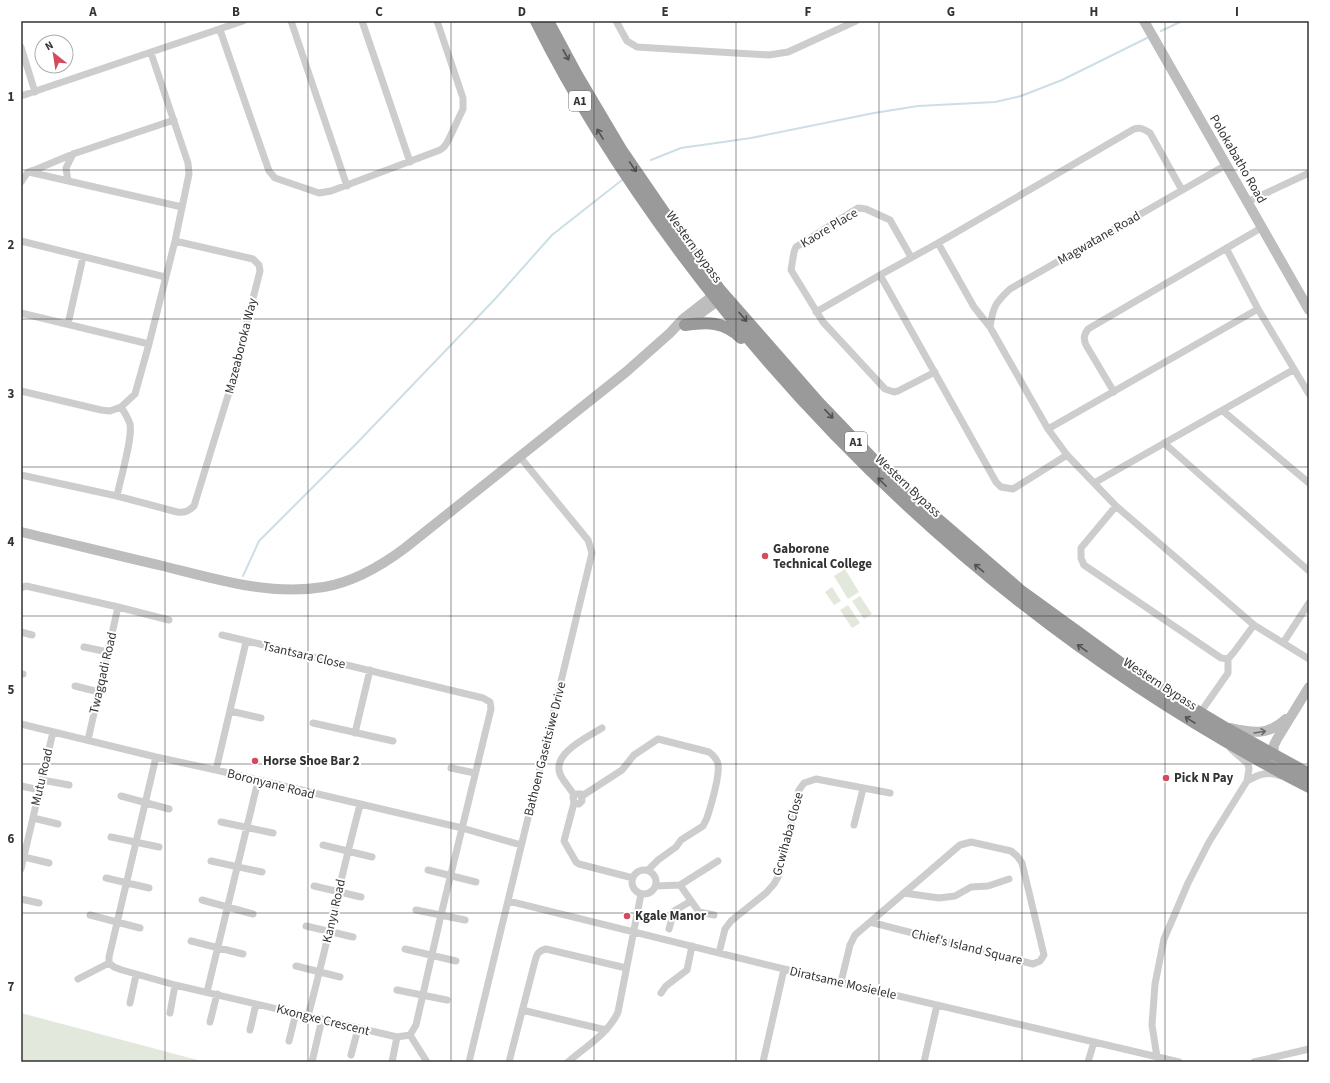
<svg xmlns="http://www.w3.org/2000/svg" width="1330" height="1083" font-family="'Source Sans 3',sans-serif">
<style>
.green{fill:#e3e8dd}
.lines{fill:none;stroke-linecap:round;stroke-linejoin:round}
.stream{stroke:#cddee6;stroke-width:2}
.street{stroke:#cdcdcd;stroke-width:7}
.secondary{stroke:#bdbdbd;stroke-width:10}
.highway{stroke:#9a9a9a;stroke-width:12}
.oneway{stroke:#525252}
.oneway2{stroke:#6a6a6a}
.grid{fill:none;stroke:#333;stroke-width:1;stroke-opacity:0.55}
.poi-dot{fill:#d24c5b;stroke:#fff;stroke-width:1.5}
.labels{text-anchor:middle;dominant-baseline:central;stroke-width:4;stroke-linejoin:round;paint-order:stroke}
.shield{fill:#fff;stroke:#707070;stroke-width:1}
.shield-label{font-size:12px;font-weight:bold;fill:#333}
.street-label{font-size:13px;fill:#333;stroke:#fff}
.poi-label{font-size:13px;font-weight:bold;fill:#333;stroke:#fff;text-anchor:start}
.neatline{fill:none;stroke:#333;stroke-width:1.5}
.grid-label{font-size:13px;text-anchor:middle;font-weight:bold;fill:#333}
</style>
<rect width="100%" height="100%" fill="#fff"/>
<path class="green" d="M845,569L859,592L848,599L834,576Z
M832,587L841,601L834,605L825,592Z
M860,596L872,614L864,619L852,601Z
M848,605L860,623L852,628L840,610Z
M21,1013L205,1062H21Z"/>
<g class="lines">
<path class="stream" d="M1161,31L1182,21
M651,160L681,148L751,138L874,113L918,106L995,102L1021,96L1062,80L1147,38
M243,576L259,541L357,443L495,299L552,235L622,180"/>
<path class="street" d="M291,21L347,186
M362,21L410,162
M616,21L627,41L637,47L769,55L788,52L856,21
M220,30L269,171L275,178L319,193L331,191L440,150L444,147L448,141L463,109V98L437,21
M21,47L35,92
M21,96L243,21
M29,172L182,207
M68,181L66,168L73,154
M21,182L23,179L28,172L37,169L73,154L174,120
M1247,202L1309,173
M21,241L165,277
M938,243L974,307L990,327L1048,429L1067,455L1116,506L1254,625L1309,659
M1226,248L1258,309L1309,394
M911,257L890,220L866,209L858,208L796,247L794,252L791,270L823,322L885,389L894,392L898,391L935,372
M880,275L996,482L1001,487L1013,489L1067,455
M816,312L880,275L938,243L1134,129C1140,127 1144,129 1150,133L1182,190
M21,313L149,344
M68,324L83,257
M990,327C993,307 995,303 1010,289L1226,165
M21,391L101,410L110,411L121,407L135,394L149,344L175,241L189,174L188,163L151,53
M1114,392L1086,345C1083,338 1084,335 1088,329L1261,228
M1223,411L1309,483
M1048,429L1258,309
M1164,443L1309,571
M21,475L117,496L177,512C185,513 189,511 194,506L230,389L260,271L259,265L253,259L175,241
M1094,483L1293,370
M117,496C120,480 133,438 130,424C128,418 125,413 121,407
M1116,506L1081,548V558L1084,565L1221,658L1228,659L1234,652L1254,625
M21,588L26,586L118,607L169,620
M21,632L32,635
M1283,643L1309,603
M84,647L108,652
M21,674H23
M75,686L99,692
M230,711L261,718
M1200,713L1228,673V659
M313,723L393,741
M21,724L156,757L216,770L462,828L521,845
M355,733L370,670
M88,740L118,607
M156,757L109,957V963L114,967L122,970L175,985L397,1037L410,1035L416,1025L441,915L491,709L490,702L483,698L222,635
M451,768L475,773
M216,770L246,642
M42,780L69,785
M1247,781C1259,774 1268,771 1281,776
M21,786L40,790
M574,795C570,788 563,781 560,774C552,753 588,737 602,728
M121,796L169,809
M582,796L622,770L634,755L658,739L709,752C713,755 717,759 718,764C720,777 711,805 707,818L703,826L681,840L676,847L658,860L648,870
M574,803L579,804L582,801L581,794H576L573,797L574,803L564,841L576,862L579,864L633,878
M33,818L58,824
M221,822L273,833
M854,825L863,789
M111,837L159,847
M323,845L372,857
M24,857L49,863
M211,861L262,872
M21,869L53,732
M632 882a12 12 0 1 1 24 0a12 12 0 1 1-24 0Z
M428,870L476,882
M106,878L149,888
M680,885L699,912L714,915
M314,886L361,897
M656,886L680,885L718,861
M904,893L939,898L955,896L971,887L988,886L1009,879
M21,899L39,903
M202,900L253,914
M508,901L784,969L1179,1062
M416,910L465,920
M90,915L140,928
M306,926L353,937
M669,929L674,911L691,901
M191,941L243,954
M405,949L456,961
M719,953L725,929L731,921L766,893L774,884L779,875L799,790L804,783L816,779L890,793
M296,966L340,977
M78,979L109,963
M841,982L850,945L855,935L960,845L971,842L1011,851L1017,856L1022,863L1044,955L1040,961L1033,964L870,922
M397,990L447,1000
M207,992L258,781
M661,993L666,986L687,970L692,946
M130,1003L136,975
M522,1010L606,1030
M170,1013L175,985
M308,1016C327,946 341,875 360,805
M210,1022L217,994
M250,1030L256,1004
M410,1035L427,1062
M289,1041L296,1013
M351,1055L358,1029
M1157,1057L1152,1025L1155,984L1164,939L1188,883L1209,842L1247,781L1249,769L1248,764L1231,749
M312,1062L322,1019
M392,1062L397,1037
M469,1062L592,553L588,540L520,457
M509,1062L535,961C537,954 538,951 546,949L626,968
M568,1062C585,1047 609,1033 618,1012L641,894
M763,1062L784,969
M924,1062L937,1005
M1088,1062L1094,1042
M1254,1062L1309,1049"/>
<path class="secondary" d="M1144,21L1309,310
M697,316L723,297
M21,532C68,543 115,555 163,566C215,579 269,596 324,587C354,582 381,566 405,548L626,372L670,333L683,319L719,291
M1230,728C1252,733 1268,736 1286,719
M1273,755L1274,745L1277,739L1309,687"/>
<path class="highway" d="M536,21C576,102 629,183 683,256C849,478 1062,660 1309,787
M548,21L577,75L622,151L668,218L720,290L819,403L896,483L1020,590L1140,677L1222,726L1309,774
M685,325C707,322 724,321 741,338"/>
</g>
<defs><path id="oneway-shaft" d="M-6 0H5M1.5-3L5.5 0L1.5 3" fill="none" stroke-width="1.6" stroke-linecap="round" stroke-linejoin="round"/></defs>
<g class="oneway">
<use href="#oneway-shaft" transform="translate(566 55) rotate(61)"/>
<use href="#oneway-shaft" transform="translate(600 134) rotate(-121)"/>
<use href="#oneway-shaft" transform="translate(633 167) rotate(56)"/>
<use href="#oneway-shaft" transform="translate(743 317) rotate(49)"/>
<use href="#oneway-shaft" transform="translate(829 414) rotate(47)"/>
<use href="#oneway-shaft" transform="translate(882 482) rotate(-135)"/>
<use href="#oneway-shaft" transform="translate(979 568) rotate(-140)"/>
<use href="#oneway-shaft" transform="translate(1082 648) rotate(-145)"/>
<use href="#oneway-shaft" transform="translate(1190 720) rotate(-148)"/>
</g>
<use class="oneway2" href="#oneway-shaft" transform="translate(1260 732) rotate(-9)"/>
<path class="grid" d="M165,21V1062M308,21V1062M451,21V1062M594,21V1062M736,21V1062M879,21V1062M1022,21V1062M1165,21V1062M21,170H1309M21,319H1309M21,467H1309M21,616H1309M21,764H1309M21,913H1309"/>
<g class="poi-dot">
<circle cx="765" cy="556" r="4"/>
<circle cx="255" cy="761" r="4"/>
<circle cx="1166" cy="778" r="4"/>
<circle cx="627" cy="916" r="4"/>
</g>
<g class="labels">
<g class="shield">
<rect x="569" y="91" width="22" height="20" rx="3"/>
<rect x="845" y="432" width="22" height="20" rx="3"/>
</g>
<g class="shield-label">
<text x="580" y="101">A1</text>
<text x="856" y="442">A1</text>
</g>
<g class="street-label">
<text transform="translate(1238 159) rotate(60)">Polokabatho Road</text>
<text transform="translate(829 228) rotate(-31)">Kaore Place</text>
<text transform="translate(1099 238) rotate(-30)">Magwatane Road</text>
<text transform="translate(694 247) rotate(54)">Western Bypass</text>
<text transform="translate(241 346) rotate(-76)">Mazeaboroka Way</text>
<text transform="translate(908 486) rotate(43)">Western Bypass</text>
<text transform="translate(304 655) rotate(13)">Tsantsara Close</text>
<text transform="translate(103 673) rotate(-77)">Twagqadi Road</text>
<text transform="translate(1160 684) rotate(33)">Western Bypass</text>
<text transform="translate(545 749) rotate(-76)">Bathoen Gaseitsiwe Drive</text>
<text transform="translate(42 777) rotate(-77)">Mutu Road</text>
<text transform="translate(271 784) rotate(14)">Boronyane Road</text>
<text transform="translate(788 834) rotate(-75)">Gcwihaba Close</text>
<text transform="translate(334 911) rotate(-77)">Kanyu Road</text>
<text transform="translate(967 947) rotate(14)">Chief's Island Square</text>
<text transform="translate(843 983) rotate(13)">Diratsame Mosielele</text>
<text transform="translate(323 1020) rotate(14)">Kxongxe Crescent</text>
</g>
<g class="poi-label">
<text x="773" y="549">Gaborone<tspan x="773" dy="15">Technical College</tspan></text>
<text x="263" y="761">Horse Shoe Bar 2</text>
<text x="1174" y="778">Pick N Pay</text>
<text x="635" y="916">Kgale Manor</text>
</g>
</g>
<rect width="1330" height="1083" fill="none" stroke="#ffffff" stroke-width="44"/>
<g transform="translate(54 54) rotate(330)"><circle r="19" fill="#ffffff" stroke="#adadad"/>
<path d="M0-3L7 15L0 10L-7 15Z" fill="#d24c5b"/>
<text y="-6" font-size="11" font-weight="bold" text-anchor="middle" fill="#333333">N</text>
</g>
<rect x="22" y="22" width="1286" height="1039" class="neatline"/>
<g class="grid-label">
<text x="93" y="16">A</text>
<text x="236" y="16">B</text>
<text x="379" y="16">C</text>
<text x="522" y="16">D</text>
<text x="665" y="16">E</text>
<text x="808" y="16">F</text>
<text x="951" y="16">G</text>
<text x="1094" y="16">H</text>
<text x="1237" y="16">I</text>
<text x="11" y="101">1</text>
<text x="11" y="249">2</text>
<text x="11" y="398">3</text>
<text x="11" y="546">4</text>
<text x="11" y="694">5</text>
<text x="11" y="843">6</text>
<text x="11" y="991">7</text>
</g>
</svg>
